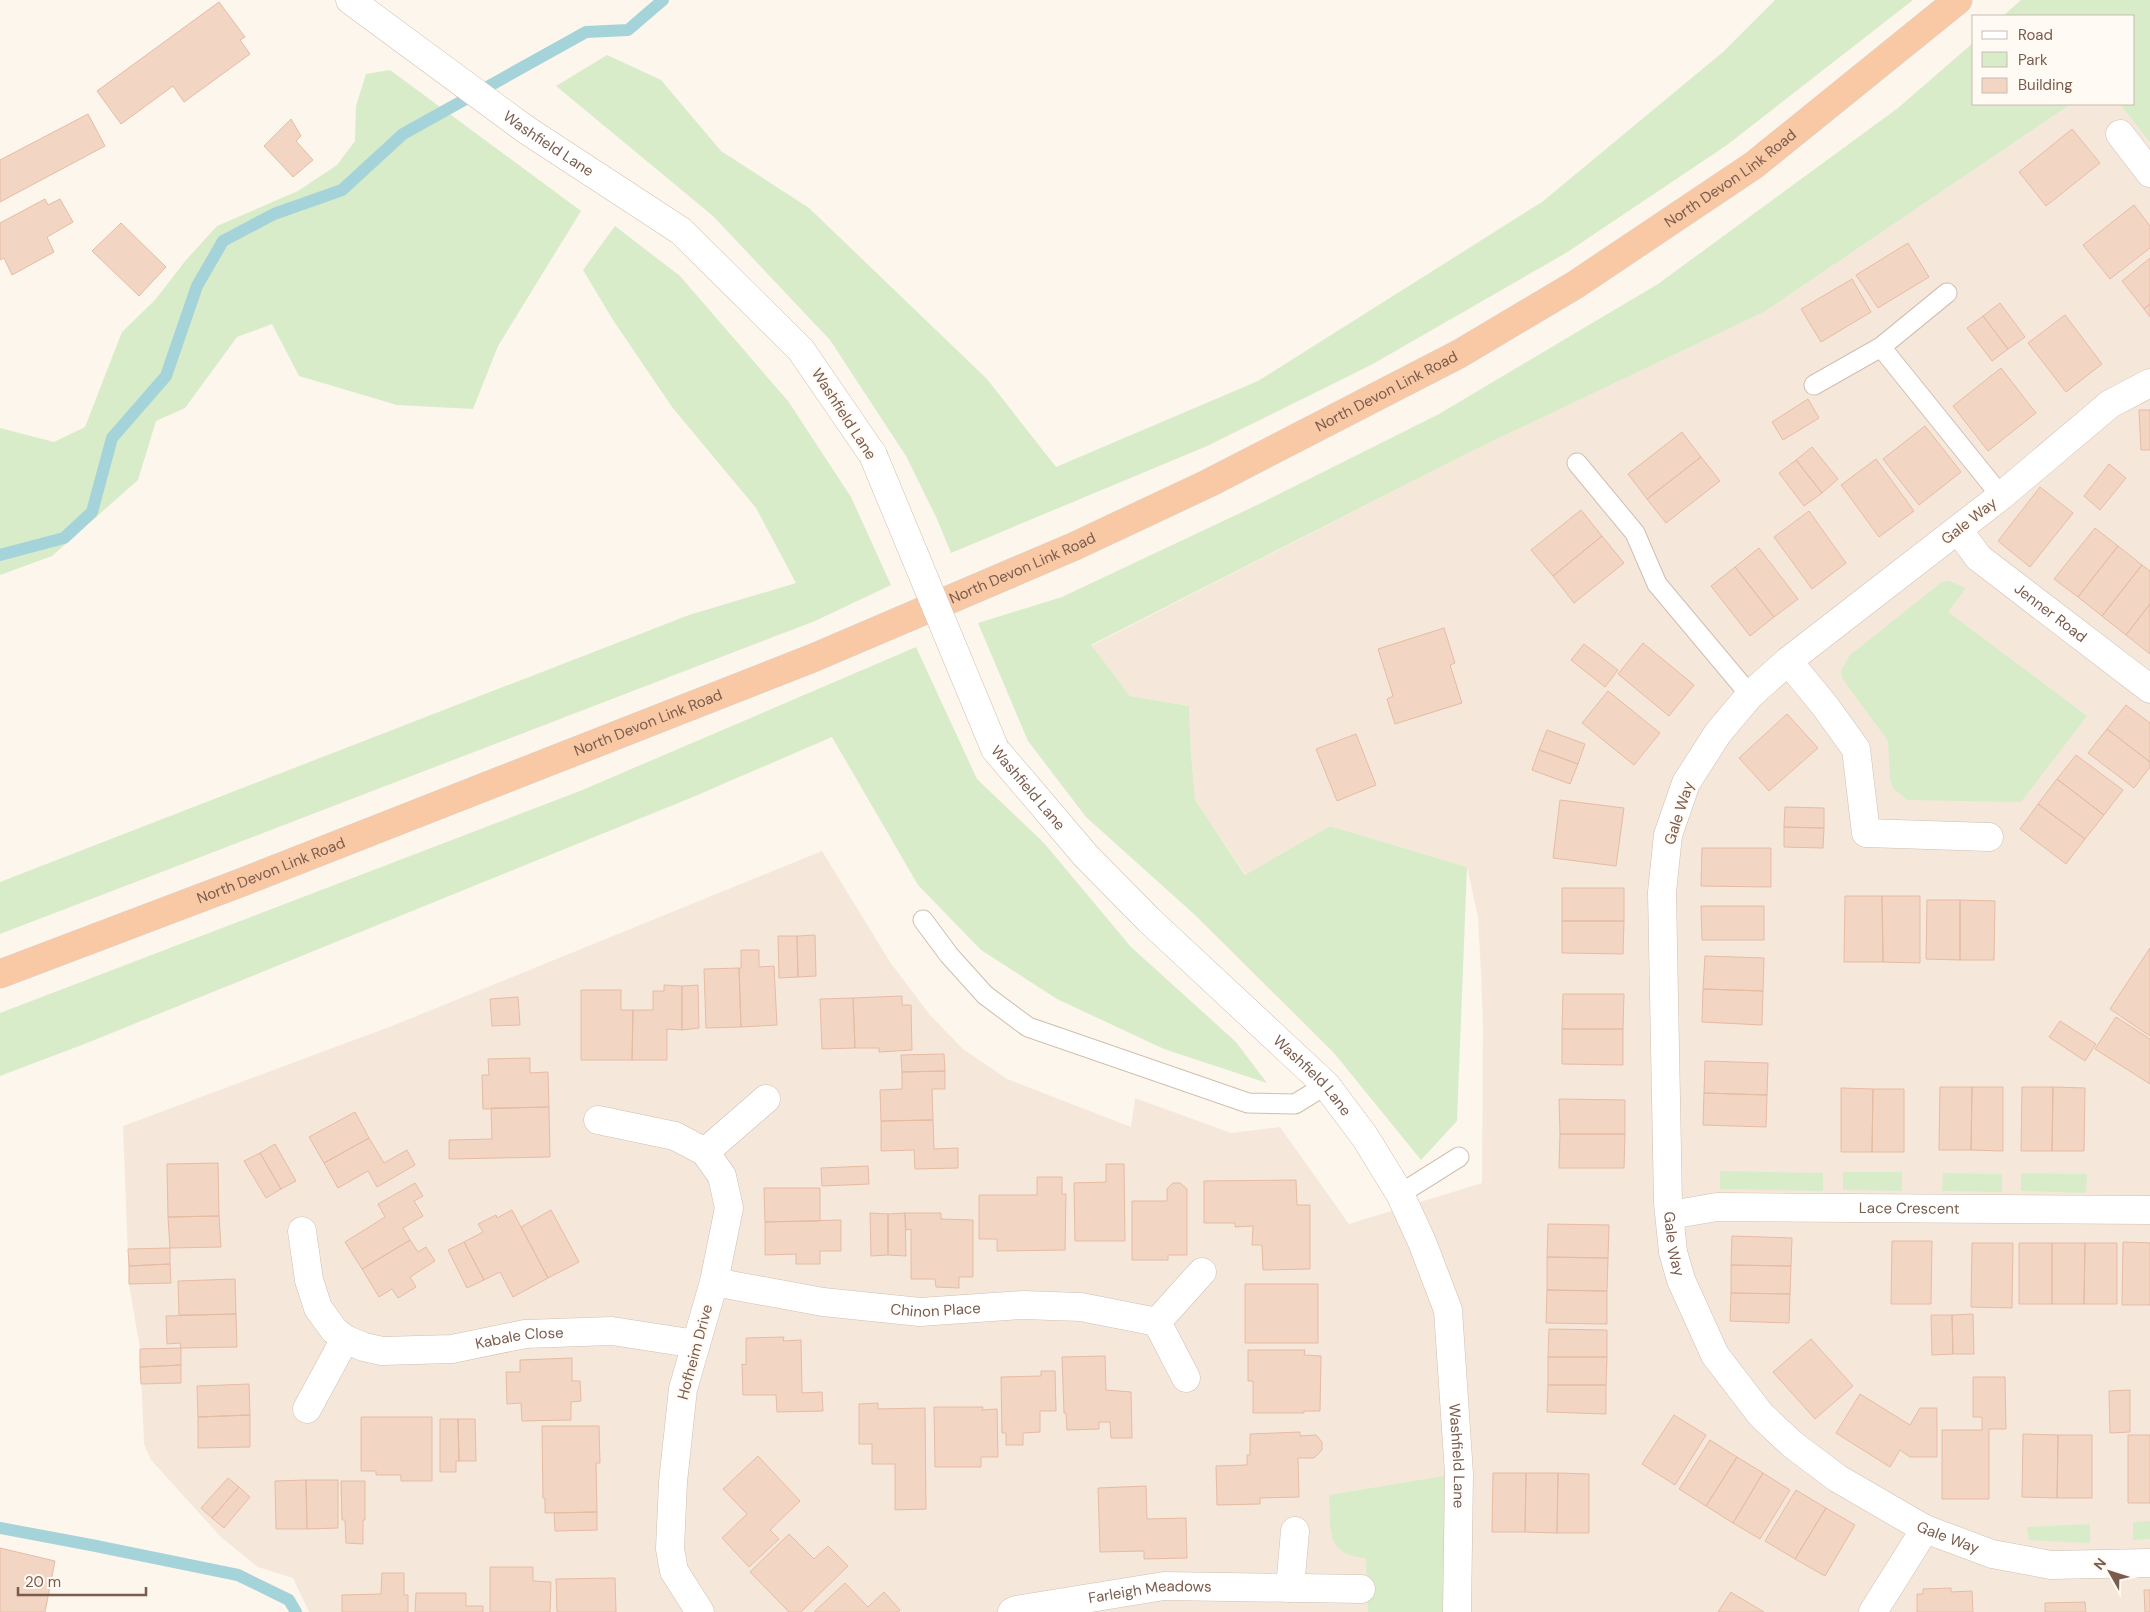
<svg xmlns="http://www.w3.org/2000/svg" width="2150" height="1612" font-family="'DM Sans',sans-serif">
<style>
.residential{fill:#f5e8da}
.green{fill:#d8ecc9}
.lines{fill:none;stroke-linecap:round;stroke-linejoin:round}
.stream{stroke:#a5d3da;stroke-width:12}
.building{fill:#f3d5c3;stroke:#e6bba3}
.service-casing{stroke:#d1beb0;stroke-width:21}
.minor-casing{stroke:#d1beb0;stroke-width:29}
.trunk-casing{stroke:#dad1cd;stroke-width:29}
.service{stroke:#fff;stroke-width:19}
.minor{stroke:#fff;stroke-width:28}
.trunk{stroke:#f9c8a4;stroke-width:28}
.minor-bridge-casing{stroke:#d1beb0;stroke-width:29;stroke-linecap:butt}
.minor-bridge{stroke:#fff;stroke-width:28}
.labels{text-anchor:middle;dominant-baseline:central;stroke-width:4;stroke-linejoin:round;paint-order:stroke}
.street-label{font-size:15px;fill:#7a5c4d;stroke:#fffaf3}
</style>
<rect width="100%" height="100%" fill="#fdf6ec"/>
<path class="residential" d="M2071,104H2120L2150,143V1612H309L293,1578L258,1567L221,1537L151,1460L144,1444L140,1349L129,1284L123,1126L392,1026L822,851L890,962L930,1015L963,1049L1007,1079L1131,1127L1135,1098L1231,1133L1280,1127L1349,1224L1482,1183L1483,1025L1481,972L1478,917L1467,867L1330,826L1246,875L1195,801L1191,752L1189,706L1130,696L1091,646L1472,451L1764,312Z"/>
<path class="green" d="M1775,0H1913L1727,145L1566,253L1371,365L1207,446L951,553L937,519L906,456L830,340L713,216L556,86L607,55L661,80L721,151L809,208L987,379L1056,467L1258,381L1542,202L1723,52Z
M2021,0H2150V143L2120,104H2134V16H2003Z
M1974,42V104H2071L1764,312L1472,451L1091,645L1130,696L1189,706L1191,752L1195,800L1245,875L1330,826L1467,867L1457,1121L1421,1160L1334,1053L1195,915L1086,817L1028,741L978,623L1062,597L1255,506L1439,414L1658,284L1898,108Z
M390,70L581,211L498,346L473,409L397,405L299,376L272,324L237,337L185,408L156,421L138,480L52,556L0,575V428L54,442L85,427L122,332L155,300L186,260L217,226L298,191L337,165L355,141L356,106L366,74Z
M615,226L680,276L788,401L851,497L891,585L815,621L0,934V882L689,615L796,583L756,508L672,407L613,320L583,270Z
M1949,581L1966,588L1948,612L2087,716L2021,802L1907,800L1893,788L1890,780L1888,741L1842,678L1841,670L1850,655L1942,582Z
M916,647L977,779L1044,843L1131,947L1236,1042L1267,1083L1164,1049L1057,999L981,950L918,885L832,737L693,797L87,1043L0,1076V1013L580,791Z
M1720,1171L1823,1173V1191L1720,1189Z
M1843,1172H1902V1191L1843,1190Z
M1943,1173L2002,1174V1192L1942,1191Z
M2021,1173L2087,1174L2086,1193L2021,1191Z
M1444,1476L1445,1612H1368L1366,1558C1324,1555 1331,1528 1329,1495Z
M2150,1521V1539L2133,1540V1522Z
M2090,1524V1543L2029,1540L2027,1527Z"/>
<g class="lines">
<path class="stream" d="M0,555L64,538L92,512L112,438L166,376L197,286L223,241L274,214L342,190L403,134L586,32L628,30L663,0
M0,1528L91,1545L238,1575L289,1600L296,1612"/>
</g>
<path class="building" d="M219,2L245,37L240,40L250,54L184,102L173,86L121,124L97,91Z
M88,114L105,146L0,202V160Z
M291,119L301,136L296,141L313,160L293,177L264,146Z
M2072,129L2100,163L2046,206L2019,172Z
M45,199L48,205L60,199L73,222L47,237L54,252L12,275L4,258L0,260V223Z
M2134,205L2150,226V248L2110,279L2083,245Z
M121,223L166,267L139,296L92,251Z
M1908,243L1929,277L1878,308L1856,275Z
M2150,258V304L2144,309L2122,281Z
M1852,279L1871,312L1821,342L1801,309Z
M2000,303L2025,337L2008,349L1983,316Z
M2150,304V317L2144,309Z
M2065,315L2102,364L2066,392L2028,343Z
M1983,316L2008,349L1992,361L1967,328Z
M2001,368L2036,413L1988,451L1953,406Z
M1808,399L1819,418L1783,440L1772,422Z
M2139,410H2150V450H2141Z
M1925,426L1961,472L1919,505L1883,459Z
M1682,432L1701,457L1647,499L1628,474Z
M1812,447L1838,479L1822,493L1796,460Z
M1701,457L1720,481L1666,523L1647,499Z
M1876,459L1914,511L1879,537L1841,485Z
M1796,460L1822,493L1804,506L1779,473Z
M2109,464L2126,478L2100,510L2084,496Z
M2040,487L2073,513L2030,567L1998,541Z
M1581,510L1602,536L1553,576L1531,550Z
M1809,511L1846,563L1812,589L1774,537Z
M2095,528L2118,546L2078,597L2054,579Z
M1602,536L1624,563L1574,603L1553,576Z
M2118,546L2142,565L2102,616L2078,597Z
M1759,548L1798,599L1774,617L1735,567Z
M2142,565L2150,571V604L2126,635L2102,616Z
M1735,567L1774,617L1750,636L1711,586Z
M2150,604V654L2126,635Z
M1444,628L1455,663L1450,665L1462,703L1395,724L1387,699L1393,696L1378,649Z
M1643,643L1694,685L1669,716L1618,674Z
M1584,644L1618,670L1605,687L1571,660Z
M1608,691L1660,733L1634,765L1582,723Z
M2126,705L2150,723V762L2107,729Z
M1787,714L1818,748L1769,791L1739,758Z
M2107,729L2150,762V767L2134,788L2088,753Z
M1547,730L1585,744L1578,764L1539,750Z
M1356,734L1376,785L1337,801L1316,749Z
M1539,750L1578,764L1570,784L1532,770Z
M2076,755L2123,790L2104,815L2057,779Z
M2057,779L2104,815L2085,839L2038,804Z
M1560,800L1624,808L1616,866L1553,858Z
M2038,804L2085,839L2066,864L2020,829Z
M1785,807L1824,808V828L1784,827Z
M1784,827L1824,828L1823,848L1784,847Z
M1702,848H1771V887L1701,886Z
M1562,888H1624V921H1562Z
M1845,896H1882L1883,962H1844Z
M1882,896H1920V963L1883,962Z
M1927,900H1960V960L1926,959Z
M1960,900L1995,901L1994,960H1960Z
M1701,906H1764V940H1702Z
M1562,921H1624L1623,954L1562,953Z
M815,935L816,976L798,977L797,936Z
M778,936H797L798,977L779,978Z
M2150,948V1036L2110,1009Z
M741,950H759V967L774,966L777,1025L741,1027L739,968H741Z
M1705,956L1764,958L1763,991L1703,989Z
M739,968L741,1027L706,1028L704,969Z
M664,985L682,986V1030L667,1029V1060H632L633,1010H653V991H664Z
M698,985L699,1028L682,1030V986Z
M1703,989L1763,991L1762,1025L1702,1022Z
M581,990H621V1010H633L632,1060H581Z
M1563,994H1624L1623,1029H1562Z
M902,996V1005H911L912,1050L879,1052V1048H855L853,998Z
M518,997L520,1025L492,1026L490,999Z
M853,998L855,1048L822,1049L820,999Z
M2116,1017L2150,1039V1084L2095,1049Z
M2060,1021L2096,1044L2085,1061L2049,1037Z
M1562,1029H1623V1065L1562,1064Z
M944,1054L945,1071L902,1072L901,1055Z
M530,1058V1073L548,1072L549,1107L483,1109L482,1075H489L488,1059Z
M1705,1061L1768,1063L1767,1095L1704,1093Z
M945,1071V1089H932L933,1120L881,1121L880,1090L902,1089V1072Z
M1940,1087H1972L1971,1150H1939Z
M1972,1087H2003V1151L1971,1150Z
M2022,1087H2053L2052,1151H2021Z
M2053,1087L2085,1088L2084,1151H2052Z
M1841,1088L1873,1089L1872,1152H1841Z
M1873,1089H1904V1152H1872Z
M1704,1093L1767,1095L1766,1127L1703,1125Z
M1559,1099L1625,1100V1134H1560Z
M549,1107L550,1157L449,1159V1140L492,1139L491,1108Z
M355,1112L369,1138L324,1163L309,1137Z
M933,1120L934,1149L958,1148V1168L915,1169L914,1150L881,1151V1121Z
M1560,1134H1625L1624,1168H1559Z
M369,1138L384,1163L407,1150L415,1165L377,1187L368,1171L338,1188L324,1163Z
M275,1144L296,1181L281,1189L260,1153Z
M260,1153L281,1189L266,1198L244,1161Z
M218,1163L219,1216L168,1217L167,1164Z
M1106,1164H1124L1125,1241H1075L1074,1183L1106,1182Z
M868,1166L869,1184L822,1186L821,1168Z
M1037,1177H1062V1194H1066L1065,1250L997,1251V1239H979V1195H1037Z
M1296,1180L1297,1205H1310V1269L1263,1270L1262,1245H1252L1253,1226L1235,1227V1223H1204V1181Z
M415,1183L423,1196L414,1201L423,1216L403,1228L410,1240L362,1269L345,1242L385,1217L378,1204Z
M1173,1183H1180L1187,1189V1255H1168V1260H1132V1201H1167V1189Z
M764,1188H820V1221L765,1222Z
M512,1210L548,1278L513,1297L500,1272L484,1280L464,1242L483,1232L478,1224L496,1215L497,1218Z
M551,1210L579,1262L548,1278L521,1227Z
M870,1213L888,1214V1255L871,1256Z
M905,1213H941V1219L973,1220V1277H959V1288L936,1287L935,1279H911V1229L906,1230Z
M905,1213L906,1256L888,1255V1214Z
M219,1216L221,1247L170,1248L168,1217Z
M841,1220V1251H820V1264H796V1254L765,1255V1222Z
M1548,1224L1609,1225L1608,1258L1547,1257Z
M1732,1236L1792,1238L1791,1266L1731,1265Z
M410,1240L418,1252L426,1247L435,1261L410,1277L416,1287L398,1298L392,1289L379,1297L362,1269Z
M1892,1241H1932L1931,1304H1891Z
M464,1242L484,1280L467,1288L448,1250Z
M2123,1242L2150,1243V1305H2122Z
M1972,1243H2013L2012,1308L1971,1307Z
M2019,1243H2052V1304H2019Z
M2052,1243H2085L2084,1304H2052Z
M2085,1243H2117V1304H2084Z
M170,1248V1264L129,1266L128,1249Z
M1547,1257L1608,1258L1607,1291L1547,1290Z
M170,1264L171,1283L129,1284V1266Z
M1731,1265L1791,1266L1790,1294L1731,1293Z
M235,1279L236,1314L179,1315L178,1281Z
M1245,1284H1318V1343H1245Z
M1547,1290L1607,1291V1324L1546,1323Z
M1731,1293L1790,1294L1789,1323L1730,1321Z
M236,1314L237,1347L181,1348L180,1343L167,1344L166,1316Z
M1973,1314L1974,1354H1953L1952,1315Z
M1931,1315H1952L1953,1354L1932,1355Z
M1549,1329L1607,1330V1357H1548Z
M784,1337L783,1341L801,1340L802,1393L822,1392L823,1411L777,1412L776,1395H743L742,1364L746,1365V1338Z
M1811,1339L1853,1386L1815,1419L1773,1372Z
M181,1348V1365L140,1367V1349Z
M1248,1350H1305L1304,1355L1321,1356L1320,1411H1304V1413H1253V1381H1248Z
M1105,1356L1106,1390L1131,1392L1132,1438H1111L1110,1422H1099V1429L1067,1430L1066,1413H1064L1062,1357Z
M1548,1357H1607L1606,1385H1548Z
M572,1358V1381H580L581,1401L571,1402V1420L522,1421L521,1403L507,1404L506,1372H520V1360Z
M181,1365V1383L141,1384L140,1367Z
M1041,1371H1055L1056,1411H1040V1432L1023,1433V1445H1006V1433H1002L1001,1377L1041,1376Z
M1973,1377H2005L2006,1429H1989V1499H1942V1430H1982V1417H1973Z
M249,1384L250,1415L198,1417L197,1386Z
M1548,1385H1606V1414L1547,1412Z
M2130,1390V1432L2110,1433L2109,1391Z
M1860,1394L1910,1425L1920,1408H1937V1457H1910L1900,1450L1890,1467L1836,1433Z
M878,1403V1409L925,1408L926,1509L895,1510V1464H872V1444H859V1404Z
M934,1407H983L982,1410L997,1409L998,1457H981V1467H935Z
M250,1415V1447L198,1448V1417Z
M1674,1415L1706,1435L1675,1485L1642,1464Z
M361,1417H432V1481H401V1475H376V1471H361Z
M440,1419H458L459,1461H456V1472H440Z
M458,1419H475L476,1461H459Z
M542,1426H599L600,1463H596L597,1512L545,1513V1498H543Z
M1300,1432V1436L1316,1435L1322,1442V1450L1314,1458H1298L1299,1497L1260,1498V1504L1217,1505L1216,1466L1247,1465V1455H1250V1434Z
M2023,1434L2058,1435L2057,1498L2022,1497Z
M2058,1435H2092V1498H2057Z
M2128,1435H2150V1503H2128Z
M1710,1440L1737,1457L1706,1506L1679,1489Z
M758,1456L800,1501L770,1530L779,1539L749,1567L722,1538L747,1514L723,1489Z
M1737,1457L1763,1473L1733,1523L1706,1506Z
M1493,1473H1526L1525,1532H1492Z
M1526,1473H1558L1557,1533L1525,1532Z
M1558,1473L1589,1474V1533H1557Z
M1763,1473L1790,1490L1760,1539L1733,1523Z
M228,1478L239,1487L212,1518L201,1508Z
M306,1480H338V1528L307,1529Z
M306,1480L307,1529H276L275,1481Z
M341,1481H365V1520H363V1544L346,1543L345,1520H342Z
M1146,1486L1147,1519L1186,1518L1187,1558L1144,1559V1551L1100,1552L1098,1488Z
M239,1487L250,1497L224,1528L212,1518Z
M1796,1490L1826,1508L1795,1559L1765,1541Z
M1826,1508L1855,1525L1825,1576L1795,1559Z
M597,1512V1530L555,1531L554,1513Z
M789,1534L814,1559L828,1546L848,1566L801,1612H789L750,1572Z
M0,1548L55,1561L45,1612H0Z
M490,1567H533V1581L551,1582L550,1612H490Z
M382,1573H404V1595H408V1612H342V1595L381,1594Z
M615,1578L616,1612H557L556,1579Z
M845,1583L868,1607L884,1592L900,1610L898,1612H814Z
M1951,1588V1592L1972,1591L1973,1612H1917V1594H1923V1589Z
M2144,1590H2150V1612H2145Z
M1731,1592L1732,1593L1764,1612H1718Z
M416,1593H466V1606H483V1612H415Z
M2085,1602L2086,1612H2045V1603Z"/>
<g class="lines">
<defs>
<path id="service" d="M1947,293L1881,347L2001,496
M1814,385L1881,347
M1577,463L1635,533L1657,584L1750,695
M923,920L949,955L985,995L1028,1027L1248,1103L1295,1104L1326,1085
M1400,1194L1459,1157"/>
<g id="minor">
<path id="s1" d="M350,0L525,129L681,231L801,350L873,455"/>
<path d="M2120,134L2150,173"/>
<path id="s2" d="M2150,383L2110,404L2001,496L1788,661L1750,695L1718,733L1686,783L1668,835L1662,892L1668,1203L1673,1252L1681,1280L1715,1355L1761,1415L1792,1444L1837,1478L1925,1529L1992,1554L2051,1565L2150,1563"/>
<path id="s3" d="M1958,530L1979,558L2150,689"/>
<path d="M1788,661L1825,706L1856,749L1866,833L1989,837"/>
<path id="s4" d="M995,749L1086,856L1149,920L1326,1085L1365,1137L1400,1194L1422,1242L1448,1310L1459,1474L1457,1612"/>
<path d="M598,1120L675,1136L705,1152L722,1176L729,1208L714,1282L683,1389L673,1482L670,1549L674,1571L700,1612"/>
<path d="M705,1152L766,1099"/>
<path id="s5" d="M1670,1215L1717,1207L2150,1210"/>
<path id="s6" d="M302,1231L309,1280L318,1308L334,1330L345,1339L364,1347L382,1351L452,1349L525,1334L612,1331L696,1344"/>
<path id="s7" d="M714,1282L823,1302L920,1312L1023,1305L1081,1307L1157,1322L1202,1272"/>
<path d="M1157,1322L1186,1378"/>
<path d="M307,1409L345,1339"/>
<path d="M1290,1588L1295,1531"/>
<path id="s8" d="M1012,1612L1016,1610L1164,1586L1361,1589"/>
<path d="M1873,1612L1925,1529"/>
</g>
<g id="trunk">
<path id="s9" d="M0,974L240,883L813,658L1075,546L1209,483L1459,354L1575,285L1754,165L1958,0"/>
</g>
</defs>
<use href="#service" class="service-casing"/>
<use href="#minor" class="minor-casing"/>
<use href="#trunk" class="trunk-casing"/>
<use href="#service" class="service"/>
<use href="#minor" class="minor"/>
<use href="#trunk" class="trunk"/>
<defs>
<path id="minor-bridge" d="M873,455L995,749"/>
</defs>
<use href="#minor-bridge" class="minor-bridge-casing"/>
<use href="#minor-bridge" class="minor-bridge"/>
</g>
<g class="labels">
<g class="street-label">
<text stroke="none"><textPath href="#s1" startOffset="245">Washfield Lane</textPath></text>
<text stroke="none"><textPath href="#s9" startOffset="1910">North Devon Link Road</textPath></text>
<text stroke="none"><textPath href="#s9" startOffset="1505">North Devon Link Road</textPath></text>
<text transform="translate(844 414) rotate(57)">Washfield Lane</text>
<text transform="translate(1969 521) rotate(-38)">Gale Way</text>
<text stroke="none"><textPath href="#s9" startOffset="1100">North Devon Link Road</textPath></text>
<text stroke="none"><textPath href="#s3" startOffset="125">Jenner Road</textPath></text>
<text stroke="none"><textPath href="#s9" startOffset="695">North Devon Link Road</textPath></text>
<text stroke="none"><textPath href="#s4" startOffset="51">Washfield Lane</textPath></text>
<text transform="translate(1679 813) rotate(-72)">Gale Way</text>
<text stroke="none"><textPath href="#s9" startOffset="290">North Devon Link Road</textPath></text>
<text stroke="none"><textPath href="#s4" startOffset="456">Washfield Lane</textPath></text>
<text stroke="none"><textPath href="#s5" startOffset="240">Lace Crescent</textPath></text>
<text stroke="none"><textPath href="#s2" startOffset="1082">Gale Way</textPath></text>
<text stroke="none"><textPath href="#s7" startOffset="224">Chinon Place</textPath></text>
<text stroke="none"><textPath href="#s6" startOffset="298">Kabale Close</textPath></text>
<text transform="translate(695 1352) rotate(-75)">Hofheim Drive</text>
<text stroke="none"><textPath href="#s4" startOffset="876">Washfield Lane</textPath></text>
<text stroke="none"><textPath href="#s2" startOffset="1502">Gale Way</textPath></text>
<text stroke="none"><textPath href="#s8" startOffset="140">Farleigh Meadows</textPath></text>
</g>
</g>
<rect x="1972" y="15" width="162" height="90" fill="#fffaf3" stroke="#cabbb1"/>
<rect x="1982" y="31" width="25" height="8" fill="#ffffff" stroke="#cabbb1"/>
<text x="2018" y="40" font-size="15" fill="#7a5c4d">Road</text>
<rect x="1982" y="52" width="25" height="15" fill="#d8ecc9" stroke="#cabbb1"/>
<text x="2018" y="65" font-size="15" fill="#7a5c4d">Park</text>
<rect x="1982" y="78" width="25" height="15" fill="#f3d5c3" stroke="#cabbb1"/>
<text x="2018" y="90" font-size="15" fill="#7a5c4d">Building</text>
<g transform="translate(2110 1572) rotate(309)" stroke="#fffaf3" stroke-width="4" paint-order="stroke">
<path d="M0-4L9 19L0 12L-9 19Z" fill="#7a5c4d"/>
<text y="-8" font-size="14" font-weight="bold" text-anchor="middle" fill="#7a5c4d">N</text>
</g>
<path d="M18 1587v8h128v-8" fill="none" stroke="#7a5c4d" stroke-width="2.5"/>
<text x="25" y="1587" font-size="15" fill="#7a5c4d" stroke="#fffaf3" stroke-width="4" paint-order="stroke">20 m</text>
</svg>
